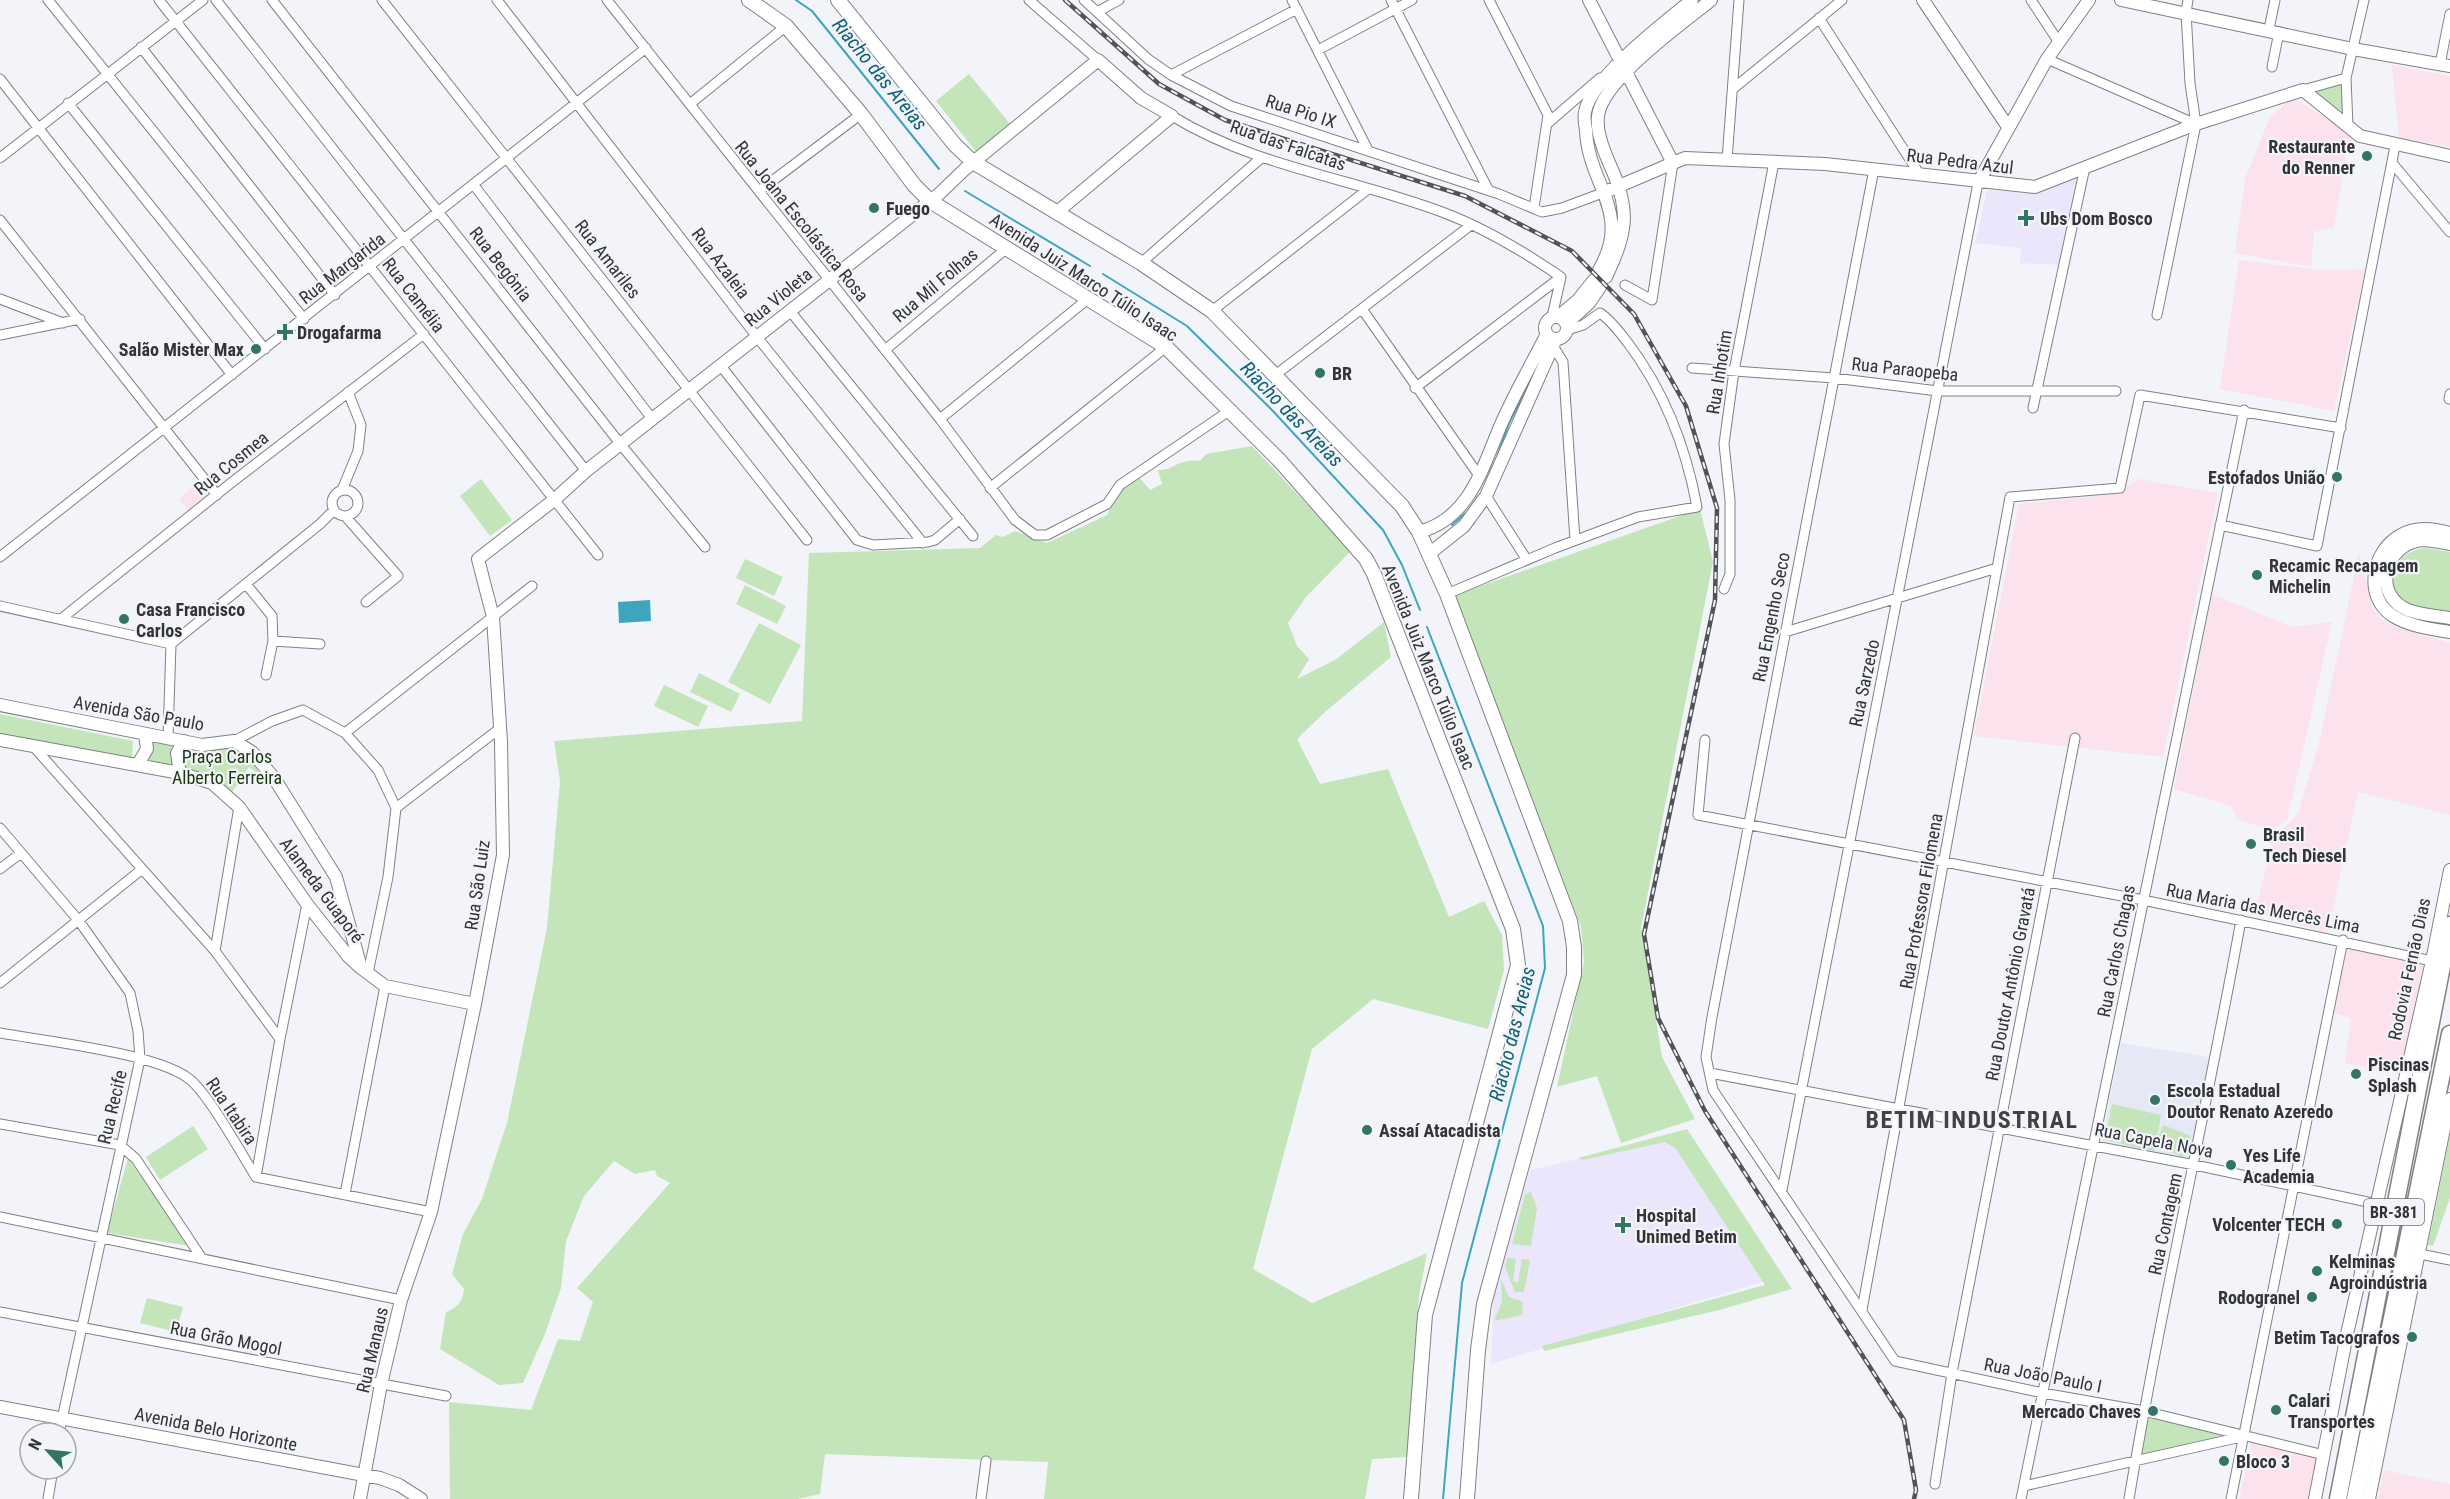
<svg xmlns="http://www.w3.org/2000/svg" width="2450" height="1499" font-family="'Roboto Condensed',sans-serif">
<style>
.built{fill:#e4e9f5}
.industrial{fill:#fbe2ec}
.medical{fill:#ece6fc}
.green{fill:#c4e4ba}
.water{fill:#3fa5bf}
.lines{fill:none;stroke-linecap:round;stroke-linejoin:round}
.stream{stroke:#3fa5bf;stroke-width:2}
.street-casing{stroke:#7f8185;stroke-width:11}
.secondary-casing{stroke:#7f8185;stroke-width:14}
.primary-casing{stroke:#7f8185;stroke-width:16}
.highway-casing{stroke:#7f8185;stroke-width:19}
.street{stroke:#fff;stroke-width:9}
.secondary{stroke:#fff;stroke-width:12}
.primary{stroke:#fff;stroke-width:14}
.highway{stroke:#fff;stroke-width:16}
.rail-casing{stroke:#525356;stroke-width:4.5}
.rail{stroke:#f2f4f9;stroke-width:2;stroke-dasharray:7;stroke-linecap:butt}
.poi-dot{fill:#337565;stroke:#f2f4f9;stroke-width:2}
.labels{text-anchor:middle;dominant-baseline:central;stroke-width:4.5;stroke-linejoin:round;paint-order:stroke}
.shield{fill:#f2f4f9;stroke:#6c6e70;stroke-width:1.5}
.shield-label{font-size:16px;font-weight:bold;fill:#333436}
.street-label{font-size:18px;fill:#333436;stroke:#f2f4f9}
.poi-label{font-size:18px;font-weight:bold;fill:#333436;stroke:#f2f4f9;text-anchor:start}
.park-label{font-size:18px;fill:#18370d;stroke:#f2f4f9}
.water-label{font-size:20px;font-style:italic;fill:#106274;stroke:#f2f4f9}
.district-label{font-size:24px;font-weight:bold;letter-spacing:1.5px;fill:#414246;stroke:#f2f4f9}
</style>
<rect width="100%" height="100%" fill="#f2f4f9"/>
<path class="built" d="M2121,1043L2209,1057L2190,1161L2101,1143Z"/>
<path class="industrial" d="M2392,65L2450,76V147L2399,137Z
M2292,98L2354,134L2346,155L2334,227L2314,232L2311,267L2235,253L2245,179L2270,117Z
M2239,260L2319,270L2365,269L2334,411L2220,389Z
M2139,479L2218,493L2163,757L1974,736L2019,504L2114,494Z
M199,481L212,496L191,514L179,499Z
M2359,552L2373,609L2381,619L2392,625L2450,643V815L2358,792L2328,933L2255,913L2273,838L2298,814L2320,739Z
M2212,594L2292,627L2332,622L2287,820L2271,830L2237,819L2232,806L2174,789Z
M2347,948L2423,966L2399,1074L2345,1063L2351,1018L2334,1013Z
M2252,1442L2317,1456L2309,1499H2239Z
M2384,1470L2450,1484V1499H2378Z"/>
<path class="medical" d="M2080,176L2064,265L2020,263L2021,248L1975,243L1987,190L2028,193Z
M1670,1138L1772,1279L1491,1364L1494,1288L1530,1170Z"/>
<path class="green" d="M969,74L1011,125L977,153L936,101Z
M2343,83L2346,122L2310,91Z
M1252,446L1351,551L1306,597L1288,623L1297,646L1309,659L1297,679L1335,660L1384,622L1391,657L1326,711L1297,739L1320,784L1388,769L1449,917L1484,901L1502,935L1504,970L1488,1029L1373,999L1312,1049L1253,1269L1312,1303L1427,1253L1419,1295L1408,1457L1372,1459L1365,1499H1044L1048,1462L825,1454L820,1494L798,1499H450L449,1402L531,1410L558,1339L580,1341L593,1302L577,1288L670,1183L657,1176L655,1170L635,1174L614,1161L584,1196L566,1241L561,1288L545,1334L523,1383L499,1385L440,1349L446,1312C458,1307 462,1303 464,1289L452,1274L463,1234L482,1199L507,1123L547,928L560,781L554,741L802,721L809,553L980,548L996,535L1003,537L1015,531L1047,543L1107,515L1118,489L1139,477L1150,490L1162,484L1158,470C1174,471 1178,458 1200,461L1206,454Z
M481,479L512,520L490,536L460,496Z
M1700,509L1713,562L1641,928L1662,1057L1695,1119L1621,1143L1597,1076L1557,1087L1584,962L1581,927L1452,596Z
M2426,548L2450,552V613C2435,610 2410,609 2400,598C2379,575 2400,550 2426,548Z
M745,559L783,577L774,596L736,578Z
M745,585L786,606L777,624L736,604Z
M759,623L801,645L770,704L728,682Z
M699,673L740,694L731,712L690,692Z
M664,685L708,706L698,727L654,706Z
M0,714L133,741L132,758L0,734Z
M149,738L176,744L175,769L144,763L152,753Z
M230,746L259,769L257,773L249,767L232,792L221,784L185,772L181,758L184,750Z
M2112,1104L2161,1115L2156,1144L2163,1125L2191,1136L2183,1157L2155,1146L2154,1151L2105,1140Z
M193,1126L208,1149L160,1180L146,1157Z
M1687,1129L1792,1289L1719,1310L1544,1351L1542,1346L1765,1285L1676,1149L1665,1142L1583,1160L1578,1158Z
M2450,1135V1198L2433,1246L2428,1245Z
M128,1158L190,1246L107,1233Z
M1531,1192L1537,1208L1531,1246L1512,1244L1525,1194Z
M1507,1258L1516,1259L1513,1281L1518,1282L1522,1259L1530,1260L1524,1292H1515L1505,1267Z
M1501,1279L1509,1297L1523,1302L1522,1315L1494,1321L1502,1302Z
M147,1298L183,1307L176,1332L140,1323Z
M2147,1416L2234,1436L2137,1459Z"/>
<path class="water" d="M650,600L651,621L619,623L618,602Z"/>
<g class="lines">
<path class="stream" d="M796,0L812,11L939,169
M965,191L1090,266
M1103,274L1187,326L1272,410L1383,530L1402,565L1420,610
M1496,460L1509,423L1532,378
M1452,525L1469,510
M1427,627L1543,926L1545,968L1462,1283L1443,1499"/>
<defs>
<path id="street" d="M48,0L304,319
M159,0L598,555
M216,0L586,471
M272,0L622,446L705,547
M382,0L807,540
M497,0L757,337L923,543
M607,0L940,419L1015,520L1035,535H1047L1107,504L1120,485L1229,411
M1029,0L1098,60
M1084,0L1148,59L1171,75L1231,106L1499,194L1542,212L1562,208L1605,192
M1292,0L1368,150
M1391,0L1489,191
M1489,0L1548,115L1534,208
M2031,0L2058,41
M1097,12L1119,0
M1819,18L1920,175
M2269,29L2275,0
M141,47L335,295
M1318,50L1412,0
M2047,59L2196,124
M2440,64L2450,14
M2272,67L2279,32
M1171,75L1297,9
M0,79L232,375
M1734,88L1842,0
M2303,90L2346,78
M68,103L265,349
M690,104L786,26
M1172,116C1255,167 1352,178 1442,212C1485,228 1523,251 1561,277
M1548,123L1600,78
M2348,126L2346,78L2364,0
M0,158L203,0
M1727,160L1739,0
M2393,164L2450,232
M1874,169L1712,1017L1706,1057L1713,1090L1895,1361L2043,1393L2144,1411L2324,1455
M473,184L653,420
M759,191L861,114
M0,220L217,495
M1141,263L1261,158
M1625,285L1652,300L1673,163
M0,299L63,323
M1362,309L1480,477
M790,311L973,536
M1212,311L1367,190
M2157,315L2196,124L2190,83L2186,12L2188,0
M1552,317L1561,277
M0,335L80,319
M1553,346L1563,362L1575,540
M885,350L1007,248
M721,366L857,540L873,545L928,542L935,540L960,519
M1692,368L1834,378L1938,391H2116
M1274,376L1471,225
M1415,388L1561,277
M2449,399L2450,394
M2033,408L2085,167
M940,419L1089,298
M990,488L1166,347
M332 503a13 13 0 1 1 26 0a13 13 0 1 1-26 0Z
M342,490L358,451L361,425L348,392
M1486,496L1527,560
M345,516L398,576L366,602
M2220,525L2317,546L2395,146
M0,557L646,48
M246,584L272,616L273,641L266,675
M1724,589L1730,574V500L1724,444L1734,371L1774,162
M1447,594L1555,548L1638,517L1697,507C1686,447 1665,392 1628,343C1620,333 1611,320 1600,313L1583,325L1567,330
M0,606L171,644
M61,619L231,483L424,334
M1785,632L1997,568
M273,641L320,644
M345,733L532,586
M168,737L171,644L320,524L334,510
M1705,740L1698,815L2143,900L2432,961
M234,741L272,721L303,710L345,733L378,770L396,808L388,877L368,973
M33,746L215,951L280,1039
M396,808L499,729
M0,828L79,921L130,993L138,1031L140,1059L59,1433
M0,869L21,853
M215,951L239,807
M0,983L141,870
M0,1033C45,1041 154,1053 188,1078C207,1091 242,1155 256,1177L431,1212
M1710,1073L2195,1165L2377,1204
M0,1124L120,1145
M120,1145L136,1159L201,1257
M256,1177L280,1039L307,904
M1782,1190L1978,183
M345,1194L385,986
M0,1217L401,1300
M2420,1254L2450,1260
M1862,1310L2010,497L2120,488L2140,395L2341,428
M0,1312L446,1396
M1935,1484L1952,1373L2075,738
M2024,1486L2241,1437
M48,1499L53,1469
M981,1499L986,1461
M2021,1499L2244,410
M2129,1499C2161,1305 2206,1114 2241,920
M2231,1499L2343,940"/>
<path id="secondary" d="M1589,0L1673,163
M1923,0L2008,127
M2121,0L2353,49L2450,66
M1978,183L2047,59L2089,0
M1605,192L1685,158L1825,164L2035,187L2196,124L2303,90L2360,136L2450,156
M1599,270C1633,212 1588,185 1586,130C1585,125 1584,117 1585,112C1591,78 1665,22 1692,0
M1606,277C1627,232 1631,211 1610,165C1604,151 1596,132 1598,116C1602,80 1683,23 1711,0
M1559,316L1578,300L1594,280
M1545 328a11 11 0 1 1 22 0a11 11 0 1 1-22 0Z
M1567,323L1589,303L1600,287
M1419,532C1472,518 1483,464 1503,420C1516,391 1532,363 1547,334
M2450,533C2433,528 2416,526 2401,535C2372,550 2363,597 2393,616C2409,626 2431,629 2450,632
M2450,544C2438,542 2425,538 2413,542C2382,552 2375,597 2408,610C2421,615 2437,616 2450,618
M1429,554L1464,526L1486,496L1556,339
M0,705L202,745L234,741L252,752L274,778L336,877L360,964
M0,740L180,773L212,783L239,807L307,904L348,956L361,968L385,986L475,1004
M138,764L147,749L145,734
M180,773L177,753L184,741
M0,1407L380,1478L399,1485L421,1499
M360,1499L381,1384L401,1300L431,1212L475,1004L503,855L501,742L493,617L478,559L554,500L586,471L939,194L965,169L1098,60L1141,98L1172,116L1056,213
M2315,1499L2347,1334L2432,961L2450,870
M2369,1499L2450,1099"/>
<path id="primary" d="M749,0L786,26L861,114L914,185L930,201L1166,347L1280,461L1366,559L1374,574L1513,929L1518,965L1425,1315L1411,1499
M838,0L955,145L973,162L1141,263L1212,311L1402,506L1419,532L1447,594L1570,921L1574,947V975L1484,1304L1478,1350L1467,1499"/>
<path id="highway" d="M2338,1499L2450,925
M2355,1499L2450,1034"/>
</defs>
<use href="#street" class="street-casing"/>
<use href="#secondary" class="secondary-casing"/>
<use href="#primary" class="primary-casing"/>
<use href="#highway" class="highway-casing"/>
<use href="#street" class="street"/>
<use href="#secondary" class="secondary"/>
<use href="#primary" class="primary"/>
<use href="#highway" class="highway"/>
<defs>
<path id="rail" d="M1065,0L1159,84L1225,120L1465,196L1572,251L1634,314L1686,406L1717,508L1715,600L1644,934L1658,1018L1705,1111L1904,1420L1916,1490L1914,1499"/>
</defs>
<use href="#rail" class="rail-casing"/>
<use href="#rail" class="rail"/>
</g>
<g class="poi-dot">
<circle cx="2367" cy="156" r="6"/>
<circle cx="874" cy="208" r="6"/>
<path d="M2023 209h6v6h6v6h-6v6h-6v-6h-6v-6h6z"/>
<path d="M282 323h6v6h6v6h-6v6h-6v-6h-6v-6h6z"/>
<circle cx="256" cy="349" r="6"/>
<circle cx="1320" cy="373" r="6"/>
<circle cx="2337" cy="477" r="6"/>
<circle cx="2257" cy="575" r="6"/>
<circle cx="124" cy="619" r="6"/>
<circle cx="2251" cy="844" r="6"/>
<circle cx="2356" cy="1074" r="6"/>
<circle cx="2155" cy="1100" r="6"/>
<circle cx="1367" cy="1130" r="6"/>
<circle cx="2231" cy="1165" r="6"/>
<circle cx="2337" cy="1224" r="6"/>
<path d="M1620 1216h6v6h6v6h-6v6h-6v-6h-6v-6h6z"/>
<circle cx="2317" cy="1271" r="6"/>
<circle cx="2312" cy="1297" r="6"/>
<circle cx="2412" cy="1337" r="6"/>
<circle cx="2276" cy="1410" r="6"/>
<circle cx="2153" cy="1411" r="6"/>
<circle cx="2224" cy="1461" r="6"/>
</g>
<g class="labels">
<rect class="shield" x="2364" y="1199" width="60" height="26" rx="4.5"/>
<g class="shield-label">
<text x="2394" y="1212">BR-381</text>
</g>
<g class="street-label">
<text transform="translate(1301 111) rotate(18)">Rua Pio IX</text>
<text transform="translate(1288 145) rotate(19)">Rua das Falcatas</text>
<text transform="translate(1960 161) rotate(7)">Rua Pedra Azul</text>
<text transform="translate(802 221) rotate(51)">Rua Joana Escolástica Rosa</text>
<text transform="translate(608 259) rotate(52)">Rua Amariles</text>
<text transform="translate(721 263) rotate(53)">Rua Azaleia</text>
<text transform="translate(501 264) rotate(52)">Rua Begônia</text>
<text transform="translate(342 268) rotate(-38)">Rua Margarida</text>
<text transform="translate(1084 277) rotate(33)">Avenida Juiz Marco Túlio Isaac</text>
<text transform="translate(935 285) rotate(-40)">Rua Mil Folhas</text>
<text transform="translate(414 295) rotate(52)">Rua Camélia</text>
<text transform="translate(778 297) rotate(-39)">Rua Violeta</text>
<text transform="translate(1905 369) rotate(6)">Rua Paraopeba</text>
<text transform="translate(1719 372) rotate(-81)">Rua Inhotim</text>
<text transform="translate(231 463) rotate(-39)">Rua Cosmea</text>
<text transform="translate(1771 617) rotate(-79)">Rua Engenho Seco</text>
<text transform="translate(1429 667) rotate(68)">Avenida Juiz Marco Túlio Isaac</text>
<text transform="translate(1864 683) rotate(-78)">Rua Sarzedo</text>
<text transform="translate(139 713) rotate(10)">Avenida São Paulo</text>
<text transform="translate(477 885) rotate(-82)">Rua São Luiz</text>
<text transform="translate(322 890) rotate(53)">Alameda Guaporé</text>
<text transform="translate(1921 901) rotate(-80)">Rua Professora Filomena</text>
<text transform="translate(2263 908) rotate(11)">Rua Maria das Mercês Lima</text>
<text transform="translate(2116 951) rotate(-79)">Rua Carlos Chagas</text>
<text transform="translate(2409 969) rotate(-78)">Rodovia Fernão Dias</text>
<text transform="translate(2010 984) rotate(-79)">Rua Doutor Antônio Gravatá</text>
<text transform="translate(112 1107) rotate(-77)">Rua Recife</text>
<text transform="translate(232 1111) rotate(56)">Rua Itabira</text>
<text transform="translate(2154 1140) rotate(11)">Rua Capela Nova</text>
<text transform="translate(2165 1224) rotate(-78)">Rua Contagem</text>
<text transform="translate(226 1338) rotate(11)">Rua Grão Mogol</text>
<text transform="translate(372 1350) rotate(-77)">Rua Manaus</text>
<text transform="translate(2043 1375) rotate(11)">Rua João Paulo I</text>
<text transform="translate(216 1429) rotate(11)">Avenida Belo Horizonte</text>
</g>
<g class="poi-label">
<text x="2355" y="146" text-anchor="end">Restaurante<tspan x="2355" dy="21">do Renner</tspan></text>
<text x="886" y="208">Fuego</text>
<text x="2040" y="218">Ubs Dom Bosco</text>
<text x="297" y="332">Drogafarma</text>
<text x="244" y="349" text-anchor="end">Salão Mister Max</text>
<text x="1332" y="373">BR</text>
<text x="2325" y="477" text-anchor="end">Estofados União</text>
<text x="2269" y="565">Recamic Recapagem<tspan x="2269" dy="21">Michelin</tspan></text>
<text x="136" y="609">Casa Francisco<tspan x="136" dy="21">Carlos</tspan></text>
<text x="2263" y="834">Brasil<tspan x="2263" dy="21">Tech Diesel</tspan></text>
<text x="2368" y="1064">Piscinas<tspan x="2368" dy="21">Splash</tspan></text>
<text x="2167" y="1090">Escola Estadual<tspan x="2167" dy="21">Doutor Renato Azeredo</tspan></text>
<text x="1379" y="1130">Assaí Atacadista</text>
<text x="2243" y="1155">Yes Life<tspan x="2243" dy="21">Academia</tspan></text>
<text x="1636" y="1215">Hospital<tspan x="1636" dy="21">Unimed Betim</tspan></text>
<text x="2325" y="1224" text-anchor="end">Volcenter TECH</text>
<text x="2329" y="1261">Kelminas<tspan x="2329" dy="21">Agroindústria</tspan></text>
<text x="2300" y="1297" text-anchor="end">Rodogranel</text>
<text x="2400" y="1337" text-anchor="end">Betim Tacografos</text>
<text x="2288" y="1400">Calari<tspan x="2288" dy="21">Transportes</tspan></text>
<text x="2141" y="1411" text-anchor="end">Mercado Chaves</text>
<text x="2236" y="1461">Bloco 3</text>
</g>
<g class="park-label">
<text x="227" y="756">Praça Carlos<tspan x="227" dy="21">Alberto Ferreira</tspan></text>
</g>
<g class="water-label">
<text transform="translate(880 74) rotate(51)">Riacho das Areias</text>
<text transform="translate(1292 414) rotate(46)">Riacho das Areias</text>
<text transform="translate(1512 1034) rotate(-76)">Riacho das Areias</text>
</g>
<g class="district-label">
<text x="1972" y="1120">BETIM INDUSTRIAL</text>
</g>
</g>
<g transform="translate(48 1451) rotate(297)"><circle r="28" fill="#f2f4f9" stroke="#a6a7ab" stroke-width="1.5"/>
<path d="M0-4.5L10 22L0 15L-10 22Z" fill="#337565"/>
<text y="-9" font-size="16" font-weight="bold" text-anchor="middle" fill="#333436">N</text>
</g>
</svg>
